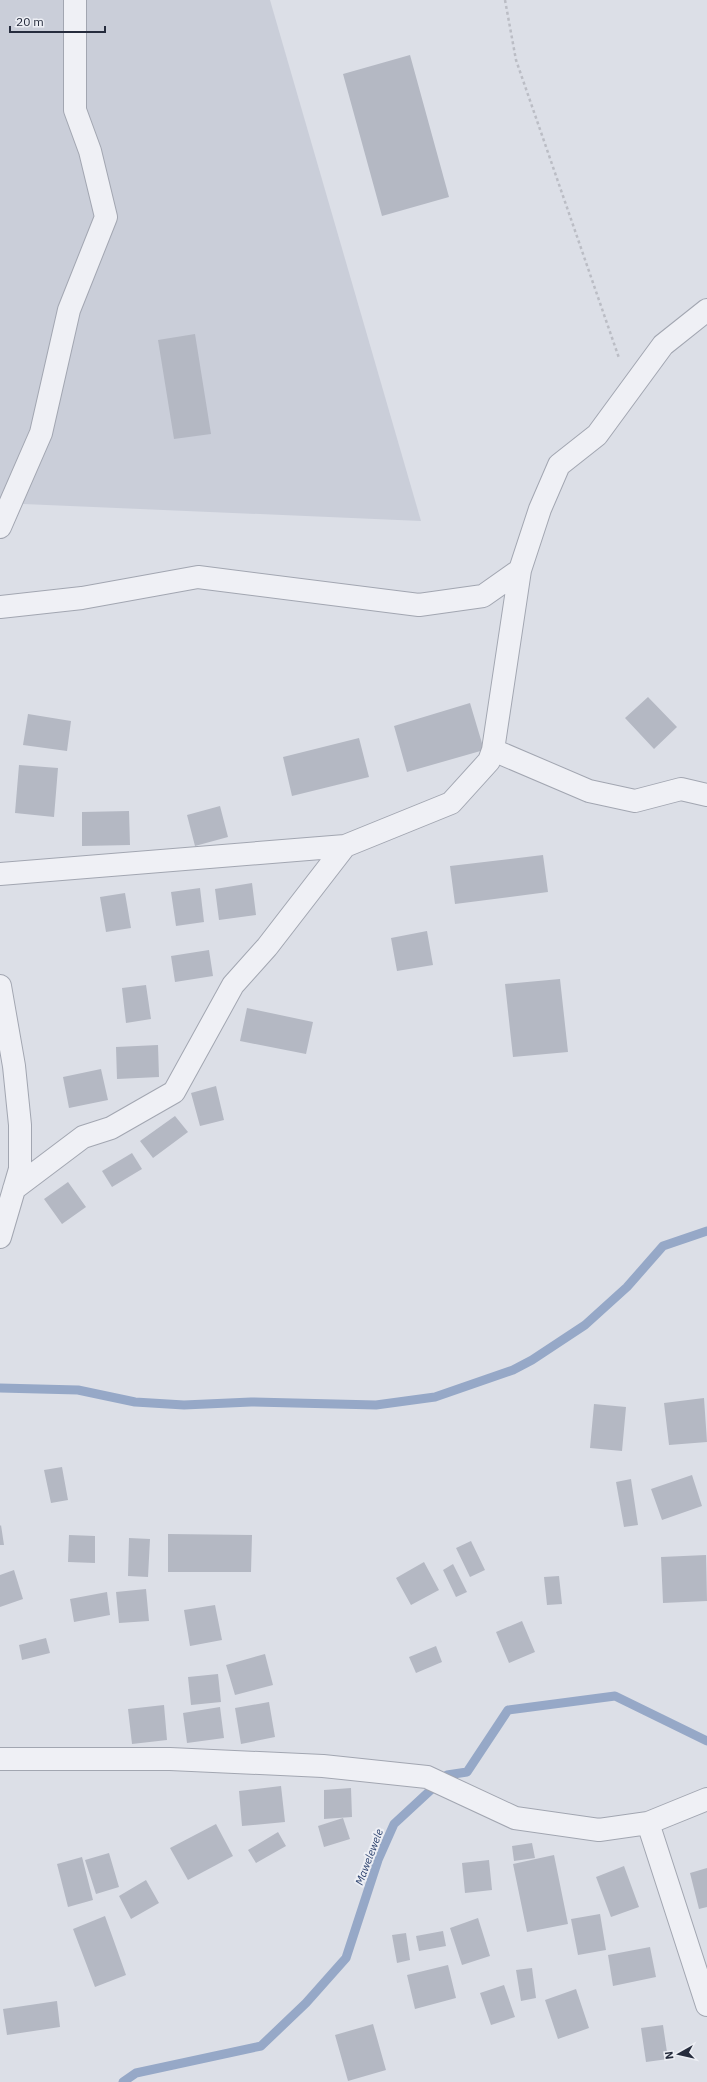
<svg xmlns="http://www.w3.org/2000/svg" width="707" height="2082" font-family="'IBM Plex Sans',sans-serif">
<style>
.built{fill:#caced9}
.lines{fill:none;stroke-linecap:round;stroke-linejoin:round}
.stream{stroke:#96a8c7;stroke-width:9}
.building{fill:#b4b8c3}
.minor-casing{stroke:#a2a6b1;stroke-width:24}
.path{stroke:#bbbdc5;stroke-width:2.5;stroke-dasharray:3 3;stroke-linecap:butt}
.minor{stroke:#eff0f5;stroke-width:22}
.labels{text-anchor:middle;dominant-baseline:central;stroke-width:4;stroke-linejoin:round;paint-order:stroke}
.water-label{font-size:11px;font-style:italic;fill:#304571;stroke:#eceef4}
</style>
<rect width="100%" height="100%" fill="#dcdfe7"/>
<path class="built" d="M0,0H270L421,521L0,503Z"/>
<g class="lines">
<path class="stream" d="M0,1388L78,1390L135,1402L184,1405L251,1402L376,1405L435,1397L513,1370L532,1360L585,1325L627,1287L663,1246L707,1231
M123,2082L136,2073L261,2046L306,2003L346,1958L378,1860L394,1824L447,1775L467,1772L508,1710L615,1696L707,1741"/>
</g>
<path class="building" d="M410,55L449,197L382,216L343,74Z
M195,334L211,434L174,439L158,340Z
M648,697L677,727L654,749L625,718Z
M470,703L484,750L407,772L394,726Z
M28,714L71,721L67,751L23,745Z
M359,738L369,777L292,796L283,757Z
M19,765L58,768L54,817L15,813Z
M220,806L228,837L195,846L187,815Z
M129,811L130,845L82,846V812Z
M543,855L548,892L455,904L450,866Z
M252,883L256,915L219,920L215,889Z
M200,888L204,922L176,926L171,892Z
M125,893L131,928L106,932L100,897Z
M427,931L433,965L397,971L391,938Z
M209,950L213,976L175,982L171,956Z
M560,979L568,1052L513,1057L505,984Z
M146,985L151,1019L126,1023L122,988Z
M247,1008L313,1022L306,1054L240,1041Z
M158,1045L159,1077L117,1079L116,1047Z
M101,1069L108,1100L69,1108L63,1077Z
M216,1086L224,1120L200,1126L191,1093Z
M175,1116L188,1132L153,1158L140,1141Z
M132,1153L142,1169L112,1187L102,1171Z
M68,1182L86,1207L62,1224L44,1199Z
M704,1398L707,1442L669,1445L664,1403Z
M594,1404L626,1407L622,1451L590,1448Z
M62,1467L68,1500L51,1503L44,1470Z
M692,1475L702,1506L662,1520L651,1489Z
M631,1479L638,1525L624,1527L616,1482Z
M1,1525L4,1545H0V1526Z
M168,1534L252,1535L251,1572H168Z
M69,1535L95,1536V1563L68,1562Z
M129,1538L150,1539L148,1577L128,1576Z
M471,1541L485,1570L470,1577L456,1548Z
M706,1555L707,1601L663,1603L661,1557Z
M424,1562L439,1590L411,1605L396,1578Z
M453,1564L467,1592L456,1597L443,1570Z
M14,1570L23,1599L0,1607V1575Z
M559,1576L562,1604L547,1605L544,1577Z
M146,1589L149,1621L119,1623L116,1592Z
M107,1592L110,1615L74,1622L70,1599Z
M215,1605L222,1640L190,1646L184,1610Z
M522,1621L535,1652L509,1663L496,1632Z
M46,1638L50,1653L22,1660L19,1645Z
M436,1646L442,1662L416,1673L409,1657Z
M265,1654L273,1685L235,1695L226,1665Z
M218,1674L221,1702L191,1705L188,1677Z
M269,1702L275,1737L241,1744L235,1708Z
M164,1705L167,1740L132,1744L128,1709Z
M220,1707L224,1738L187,1743L183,1713Z
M281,1786L285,1822L242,1826L239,1791Z
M351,1788L352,1817L324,1819V1790Z
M343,1818L350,1839L324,1847L318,1826Z
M216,1824L233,1856L188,1880L170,1848Z
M278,1832L286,1846L256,1863L248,1850Z
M532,1843L535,1858L514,1861L512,1846Z
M109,1853L119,1887L96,1894L85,1860Z
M554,1855L568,1924L527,1932L513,1864Z
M82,1857L93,1900L68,1907L57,1864Z
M489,1860L492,1890L465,1893L462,1863Z
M624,1866L639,1907L611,1917L596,1877Z
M707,1868V1907L699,1909L690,1873Z
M146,1880L159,1903L131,1919L119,1896Z
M600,1914L606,1950L578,1955L571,1919Z
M105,1916L126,1975L95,1987L73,1929Z
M478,1918L490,1956L462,1965L450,1928Z
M443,1931L446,1946L419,1951L416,1936Z
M406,1933L410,1960L397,1963L392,1935Z
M650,1947L656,1977L613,1986L608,1955Z
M448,1965L456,1998L415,2009L407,1975Z
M532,1968L536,1998L521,2001L516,1970Z
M504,1985L515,2017L491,2025L480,1993Z
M576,1989L589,2028L558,2039L545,2000Z
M57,2001L60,2027L7,2035L3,2009Z
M373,2024L386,2070L348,2081L335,2035Z
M663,2025L668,2059L646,2062L641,2028Z"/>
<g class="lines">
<defs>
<path id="minor" d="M0,527L41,433L69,310L106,217L90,151L75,110V0
M0,607L82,598L198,577L419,605L483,596L520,570
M493,750L589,791L635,801L681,789L707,795
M0,874L345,846
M0,986L14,1066L20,1125V1169L0,1237
M14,1189L83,1137L111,1128L174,1092L233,985L267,947L345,846L451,803L489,761L493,750L520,570L540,509L559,465L597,435L663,345L707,310
M0,1759H170L323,1766L427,1777L515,1818L599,1830L648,1823L707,1799
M648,1823L707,2005"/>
</defs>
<use href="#minor" class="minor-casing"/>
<path class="path" d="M505,0L516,60L619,358"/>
<use href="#minor" class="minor"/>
</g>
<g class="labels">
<g class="water-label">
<text transform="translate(369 1857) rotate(-69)">Mawelewele</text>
</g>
</g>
<g transform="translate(679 2054) rotate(262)" stroke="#eceef4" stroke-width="3" paint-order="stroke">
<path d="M0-3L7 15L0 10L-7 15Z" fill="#262c3d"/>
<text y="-6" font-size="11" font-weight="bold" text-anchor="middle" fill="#262c3d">N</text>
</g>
<path d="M10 26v6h95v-6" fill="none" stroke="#262c3d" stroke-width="2"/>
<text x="16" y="26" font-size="12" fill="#262c3d" stroke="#eceef4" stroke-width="3" paint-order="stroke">20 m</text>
</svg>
